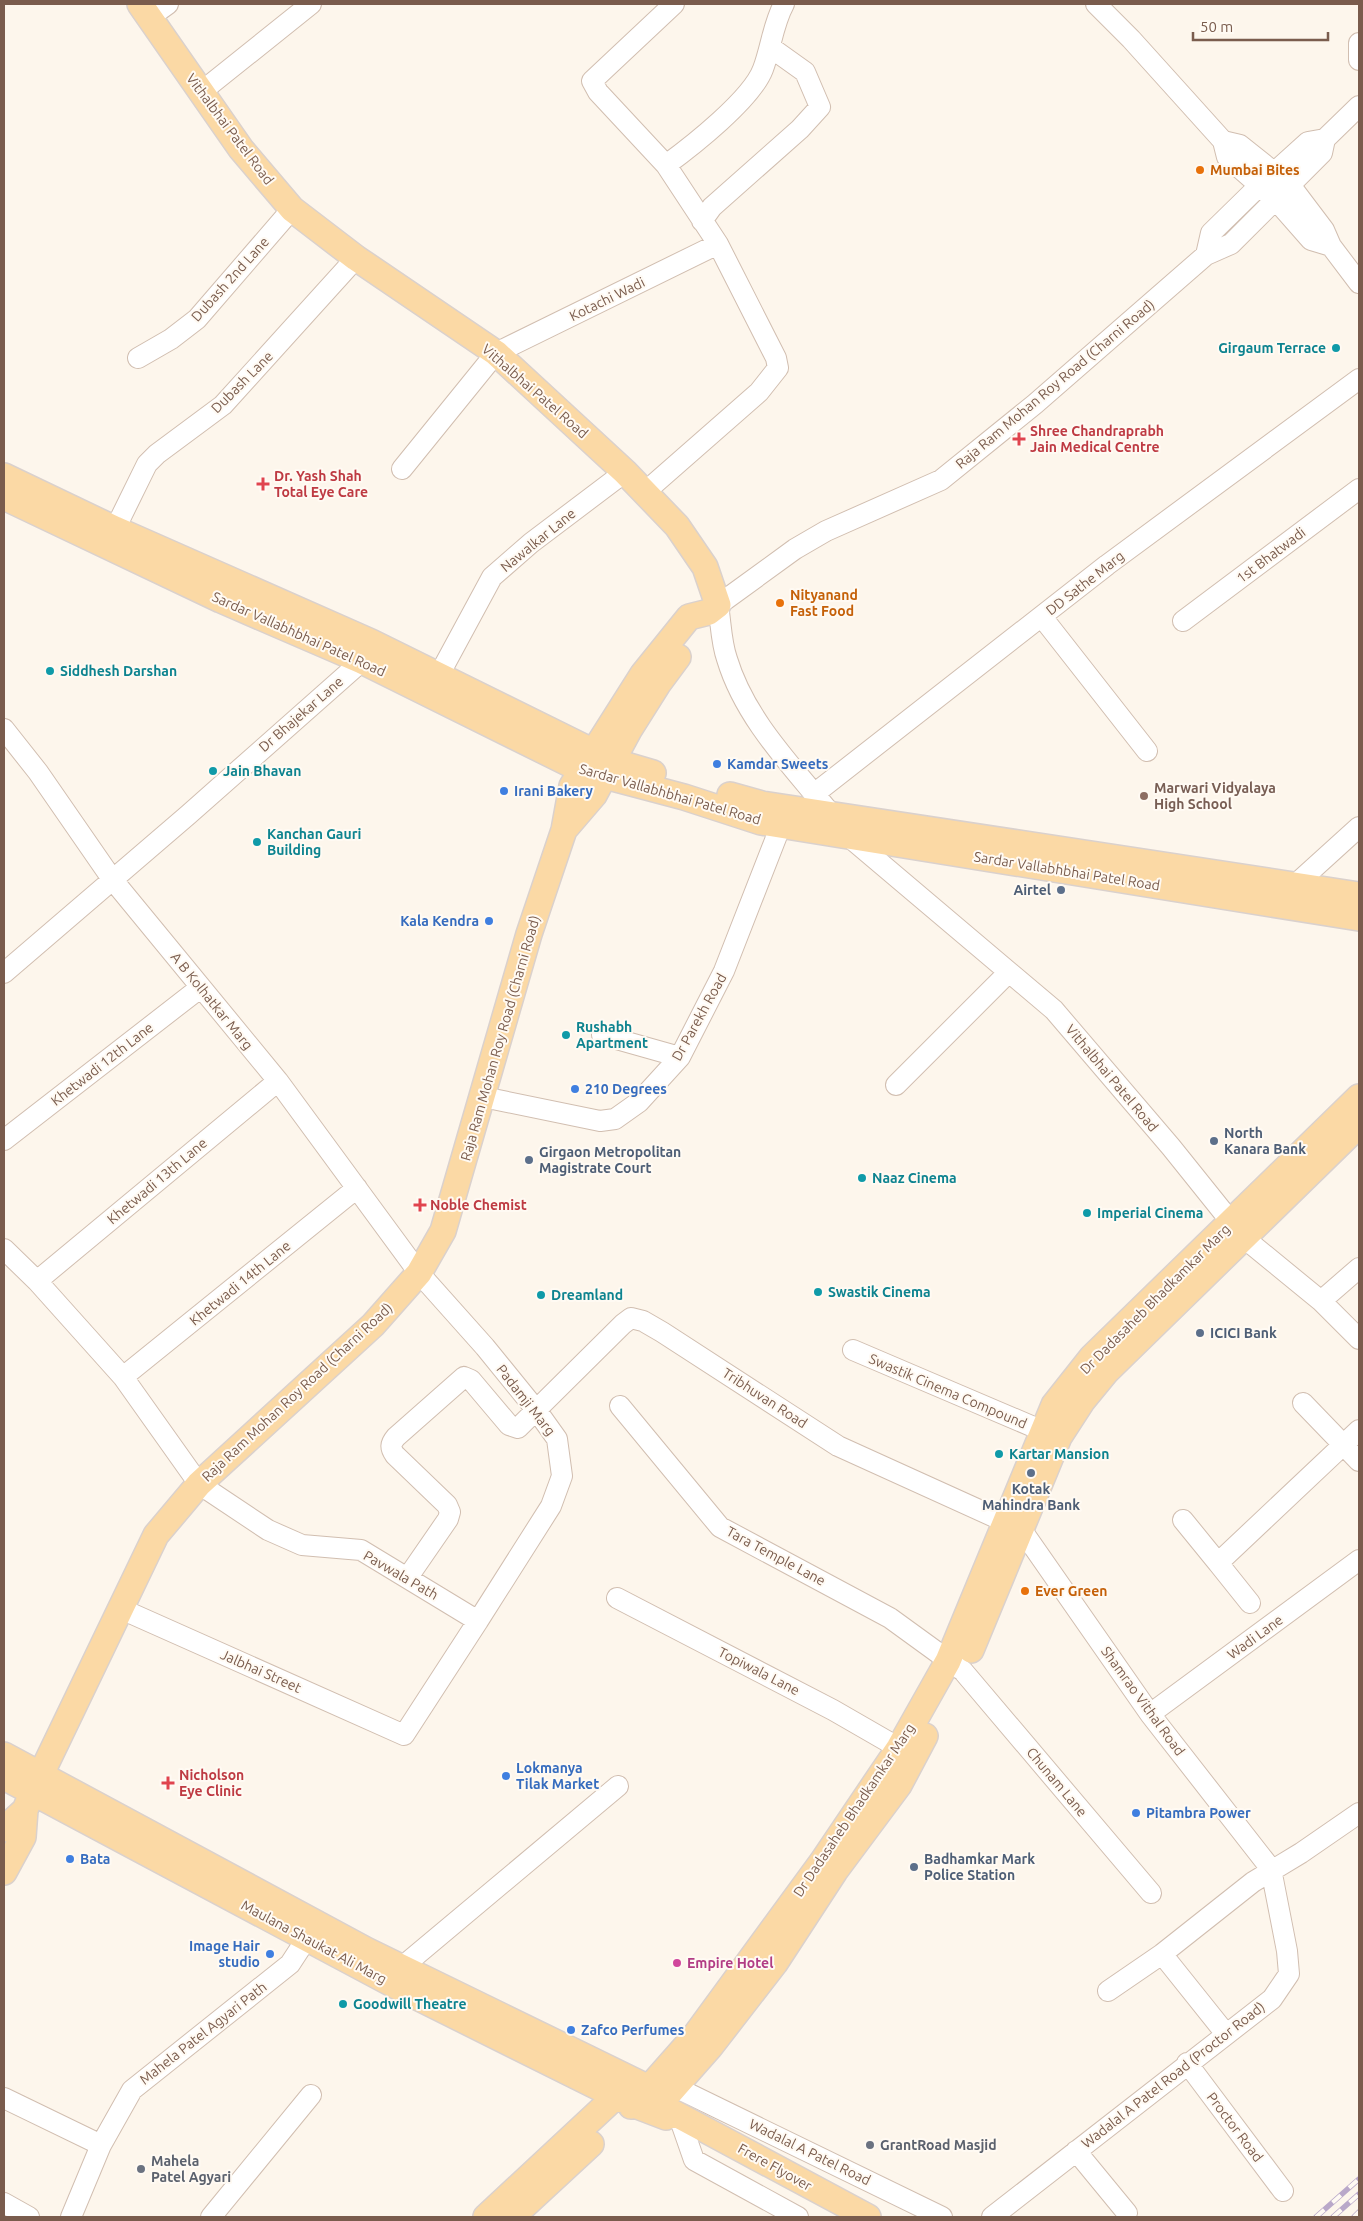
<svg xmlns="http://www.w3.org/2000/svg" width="1363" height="2221" font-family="Ubuntu,sans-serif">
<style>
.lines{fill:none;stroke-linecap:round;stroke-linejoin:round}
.minor-casing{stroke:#d1beb0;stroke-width:22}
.major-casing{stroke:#dad1cd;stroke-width:28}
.minor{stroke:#fff;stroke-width:20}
.major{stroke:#fbd9a5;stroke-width:25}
.rail-casing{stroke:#b9a8c9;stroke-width:5.5}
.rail{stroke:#fffaf3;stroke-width:4;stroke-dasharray:11;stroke-linecap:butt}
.food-dot{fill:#e8710a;stroke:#fffaf3;stroke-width:2}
.culture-dot{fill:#0f9aa8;stroke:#fffaf3;stroke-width:2}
.health-dot{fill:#e0444e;stroke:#fffaf3;stroke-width:2}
.shop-dot{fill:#3f7fe0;stroke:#fffaf3;stroke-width:2}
.education-dot{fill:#8d6e63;stroke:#fffaf3;stroke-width:2}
.service-dot{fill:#5c6f8a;stroke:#fffaf3;stroke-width:2}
.hotel-dot{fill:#d1479c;stroke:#fffaf3;stroke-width:2}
.worship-dot{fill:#6b7280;stroke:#fffaf3;stroke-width:2}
.labels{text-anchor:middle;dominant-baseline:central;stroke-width:4;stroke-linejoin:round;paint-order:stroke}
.street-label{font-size:14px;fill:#7a5c4d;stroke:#fffaf3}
.food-label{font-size:14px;font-weight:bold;fill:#c56008;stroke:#fffaf3;text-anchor:start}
.culture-label{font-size:14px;font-weight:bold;fill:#0d838f;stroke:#fffaf3;text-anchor:start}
.health-label{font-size:14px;font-weight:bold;fill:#be3a42;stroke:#fffaf3;text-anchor:start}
.shop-label{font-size:14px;font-weight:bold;fill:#366cbe;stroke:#fffaf3;text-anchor:start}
.education-label{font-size:14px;font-weight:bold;fill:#785e54;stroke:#fffaf3;text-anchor:start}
.service-label{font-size:14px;font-weight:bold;fill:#4e5e75;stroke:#fffaf3;text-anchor:start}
.hotel-label{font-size:14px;font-weight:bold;fill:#b23c85;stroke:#fffaf3;text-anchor:start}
.worship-label{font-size:14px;font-weight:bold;fill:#5b616d;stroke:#fffaf3;text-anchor:start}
</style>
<rect width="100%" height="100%" fill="#fdf6ec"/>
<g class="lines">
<defs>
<path id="minor" d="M1096,4L1131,39L1223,141L1227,157L1275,199L1311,240L1331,246
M150,17L168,4
M1359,43V60
M201,92L311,4
M1223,141L1240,145L1290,185L1324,230L1331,246L1359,283
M666,165C692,146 752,99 763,69C771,48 773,24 784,4
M702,221L712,207L800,129L820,107L805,72L770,47
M1206,255L1211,233L1258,187L1308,142L1325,139
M138,358L171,339L197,319L292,209
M402,469L496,353L718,244
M645,492L759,392L778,368L776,358L718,244L666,165L598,92L592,81L674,4
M115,529L147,464L157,454L223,405L356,258
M1042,617L1147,751
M1183,621L1359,489
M439,675L492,577L531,543L625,472
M4,729L38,772L112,879L278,1081L419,1273L485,1347L537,1411L557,1439L562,1476L551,1506L478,1621
M814,794L1107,565L1359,379
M831,814C792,766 745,719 727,659C721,642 721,623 718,605L795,549L826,531L941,480L1035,404L1206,255L1231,244L1322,153L1325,139L1359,106
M847,835L1054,1010L1171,1147L1244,1238L1321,1301L1359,1339
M1295,885L1359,827
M4,973L188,815L362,661L368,649
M602,1035L680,1057
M896,1085L1009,972
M483,1097L600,1121L615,1119L639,1102L680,1057L724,971L781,825
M4,1140L200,988
M4,1249L37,1281L123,1377L199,1484L268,1530L302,1545L361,1550L478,1621L404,1735L119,1608
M37,1281L278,1081
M1321,1301L1359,1268
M853,1350L1043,1431
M123,1377L357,1188
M1303,1403L1359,1461
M620,1406L720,1527L890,1618L963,1671L1151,1893
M1183,1520L1218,1563
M408,1577L448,1519L450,1512L447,1505L395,1455C390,1448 390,1444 396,1437L464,1377L471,1380L509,1425L518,1428L623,1324L631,1318L643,1321L662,1332L838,1446L1021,1529L1150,1714L1271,1869L1287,1951L1289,1974L1272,1999L992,2217
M617,1598L833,1710L899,1748
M1250,1603L1218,1563L1359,1430
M1150,1714L1359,1560
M1162,1954L1226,2034
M402,1967L618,1786
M1108,1991L1162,1954L1253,1882L1301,1853L1359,1813
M1187,2063L1283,2191
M677,2088L942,2217
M4,2098L101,2145
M678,2114L694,2160L798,2217
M1076,2151L1127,2213
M4,2203L29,2217
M71,2217L101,2145L132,2090L290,1964L307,1938
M211,2217L311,2095"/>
<path id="major" d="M4,476L115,529L371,642L612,761L653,773
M4,497L221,600L362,661L582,770L684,797L761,822L1359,918
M730,795L762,804L1359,895
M564,830L594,795L629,730L658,684L678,657
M971,1650L1059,1437L1083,1400L1106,1372L1359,1125
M4,1755L366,1950L657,2092
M4,1777L413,1995L632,2104L666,2117L674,2113
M4,1829L25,1810
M4,1872L23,1837L25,1810L32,1793L156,1535L199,1484L373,1325L419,1273L443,1231L529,934L564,830L572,786L643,674L689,617L709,612L718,605L705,567L677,526L625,472L496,353L356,258L292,209L241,149L140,4
M631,2106L665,2098L710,2047L775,1963L835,1871L899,1785L925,1736
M674,2113L868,2217
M486,2217L616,2096L649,2088L694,2037L822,1862L899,1748L948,1661L1054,1405L1092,1357L1359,1097
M512,2217L591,2144"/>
</defs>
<use href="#minor" class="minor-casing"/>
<use href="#major" class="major-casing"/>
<use href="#minor" class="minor"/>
<use href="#major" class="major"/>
<defs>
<path id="rail" d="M1316,2217L1359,2179
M1333,2217L1359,2194
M1354,2217L1359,2212"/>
</defs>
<use href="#rail" class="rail-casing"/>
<use href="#rail" class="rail"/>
</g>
<g class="food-dot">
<circle cx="1200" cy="170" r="5"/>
<circle cx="780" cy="603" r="5"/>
<circle cx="1025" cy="1591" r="5"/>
</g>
<g class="culture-dot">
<circle cx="1336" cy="348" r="5"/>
<circle cx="50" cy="671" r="5"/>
<circle cx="213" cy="771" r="5"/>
<circle cx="257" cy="842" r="5"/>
<circle cx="566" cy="1035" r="5"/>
<circle cx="862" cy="1178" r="5"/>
<circle cx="1087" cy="1213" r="5"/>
<circle cx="818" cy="1292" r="5"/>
<circle cx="541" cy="1295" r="5"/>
<circle cx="999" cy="1454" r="5"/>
<circle cx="343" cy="2004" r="5"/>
</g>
<g class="health-dot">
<path d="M1016.5 431.5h5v5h5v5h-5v5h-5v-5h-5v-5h5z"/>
<path d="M260.5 476.5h5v5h5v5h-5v5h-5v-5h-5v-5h5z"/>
<path d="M417.5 1197.5h5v5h5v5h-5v5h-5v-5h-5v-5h5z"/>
<path d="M165.5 1775.5h5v5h5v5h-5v5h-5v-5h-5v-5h5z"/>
</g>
<g class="shop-dot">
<circle cx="717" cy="764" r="5"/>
<circle cx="504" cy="791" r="5"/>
<circle cx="489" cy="921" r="5"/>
<circle cx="575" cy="1089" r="5"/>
<circle cx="506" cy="1776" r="5"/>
<circle cx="1136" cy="1813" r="5"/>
<circle cx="70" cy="1859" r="5"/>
<circle cx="270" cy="1954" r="5"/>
<circle cx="571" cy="2030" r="5"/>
</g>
<circle class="education-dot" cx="1144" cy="796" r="5"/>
<g class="service-dot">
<circle cx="1061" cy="890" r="5"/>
<circle cx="1214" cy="1141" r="5"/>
<circle cx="529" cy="1160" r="5"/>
<circle cx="1200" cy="1333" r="5"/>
<circle cx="1031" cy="1473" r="5"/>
<circle cx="914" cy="1867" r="5"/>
</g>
<circle class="hotel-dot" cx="677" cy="1963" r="5"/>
<g class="worship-dot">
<circle cx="870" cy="2145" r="5"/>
<circle cx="141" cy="2169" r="5"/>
</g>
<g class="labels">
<g class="street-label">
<text transform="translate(230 129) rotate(53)">Vithalbhai Patel Road</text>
<text transform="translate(230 279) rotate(-48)">Dubash 2nd Lane</text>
<text transform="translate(607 299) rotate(-26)">Kotachi Wadi</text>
<text transform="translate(242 382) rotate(-45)">Dubash Lane</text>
<text transform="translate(1055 384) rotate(-40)">Raja Ram Mohan Roy Road (Charni Road)</text>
<text transform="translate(535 391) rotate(41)">Vithalbhai Patel Road</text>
<text transform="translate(538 540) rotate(-39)">Nawalkar Lane</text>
<text transform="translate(1271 555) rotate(-37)">1st Bhatwadi</text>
<text transform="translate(1085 583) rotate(-38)">DD Sathe Marg</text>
<text transform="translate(299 634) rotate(24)">Sardar Vallabhbhai Patel Road</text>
<text transform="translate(301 714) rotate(-41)">Dr Bhajekar Lane</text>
<text transform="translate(670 794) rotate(16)">Sardar Vallabhbhai Patel Road</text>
<text transform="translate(1067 871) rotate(9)">Sardar Vallabhbhai Patel Road</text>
<text transform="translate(212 1001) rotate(51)">A B Kolhatkar Marg</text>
<text transform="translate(699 1017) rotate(-61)">Dr Parekh Road</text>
<text transform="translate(500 1038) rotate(-74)">Raja Ram Mohan Roy Road (Charni Road)</text>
<text transform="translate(102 1064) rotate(-38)">Khetwadi 12th Lane</text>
<text transform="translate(1112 1078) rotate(50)">Vithalbhai Patel Road</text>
<text transform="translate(157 1181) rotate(-40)">Khetwadi 13th Lane</text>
<text transform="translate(240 1283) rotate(-39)">Khetwadi 14th Lane</text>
<text transform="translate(1155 1299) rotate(-45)">Dr Dadasaheb Bhadkamkar Marg</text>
<text transform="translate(948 1391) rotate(23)">Swastik Cinema Compound</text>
<text transform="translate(297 1392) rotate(-43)">Raja Ram Mohan Roy Road (Charni Road)</text>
<text transform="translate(765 1398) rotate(33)">Tribhuvan Road</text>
<text transform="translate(526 1400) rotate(52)">Padamji Marg</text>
<text transform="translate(776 1556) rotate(28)">Tara Temple Lane</text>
<text transform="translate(401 1575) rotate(30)">Pavwala Path</text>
<text transform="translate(1255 1637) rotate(-36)">Wadi Lane</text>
<text transform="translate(261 1671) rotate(24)">Jalbhai Street</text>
<text transform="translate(759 1671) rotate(27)">Topiwala Lane</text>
<text transform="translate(1143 1701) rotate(54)">Shamrao Vithal Road</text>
<text transform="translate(1057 1782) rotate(50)">Chunam Lane</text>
<text transform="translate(854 1810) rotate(-56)">Dr Dadasaheb Bhadkamkar Marg</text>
<text transform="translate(314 1942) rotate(28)">Maulana Shaukat Ali Marg</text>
<text transform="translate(203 2033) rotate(-38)">Mahela Patel Agyari Path</text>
<text transform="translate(1173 2075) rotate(-38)">Wadalal A Patel Road (Proctor Road)</text>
<text transform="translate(1235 2127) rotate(53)">Proctor Road</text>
<text transform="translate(810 2152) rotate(26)">Wadalal A Patel Road</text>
<text transform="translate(775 2167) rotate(29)">Frere Flyover</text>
</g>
<g class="food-label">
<text x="1210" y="170">Mumbai Bites</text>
<text x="790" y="595">Nityanand<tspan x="790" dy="16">Fast Food</tspan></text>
<text x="1035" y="1591">Ever Green</text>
</g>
<g class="culture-label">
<text x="1326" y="348" text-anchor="end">Girgaum Terrace</text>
<text x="60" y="671">Siddhesh Darshan</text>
<text x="223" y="771">Jain Bhavan</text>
<text x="267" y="834">Kanchan Gauri<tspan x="267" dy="16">Building</tspan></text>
<text x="576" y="1027">Rushabh<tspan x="576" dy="16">Apartment</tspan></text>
<text x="872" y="1178">Naaz Cinema</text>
<text x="1097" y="1213">Imperial Cinema</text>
<text x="828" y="1292">Swastik Cinema</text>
<text x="551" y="1295">Dreamland</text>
<text x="1009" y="1454">Kartar Mansion</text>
<text x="353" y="2004">Goodwill Theatre</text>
</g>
<g class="health-label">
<text x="1030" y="431">Shree Chandraprabh<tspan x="1030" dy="16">Jain Medical Centre</tspan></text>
<text x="274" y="476">Dr. Yash Shah<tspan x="274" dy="16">Total Eye Care</tspan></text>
<text x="430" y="1205">Noble Chemist</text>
<text x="179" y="1775">Nicholson<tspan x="179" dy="16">Eye Clinic</tspan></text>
</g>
<g class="shop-label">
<text x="727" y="764">Kamdar Sweets</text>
<text x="514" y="791">Irani Bakery</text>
<text x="479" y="921" text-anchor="end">Kala Kendra</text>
<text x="585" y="1089">210 Degrees</text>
<text x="516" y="1768">Lokmanya<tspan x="516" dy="16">Tilak Market</tspan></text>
<text x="1146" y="1813">Pitambra Power</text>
<text x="80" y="1859">Bata</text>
<text x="260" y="1946" text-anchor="end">Image Hair<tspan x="260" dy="16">studio</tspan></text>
<text x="581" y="2030">Zafco Perfumes</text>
</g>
<g class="education-label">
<text x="1154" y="788">Marwari Vidyalaya<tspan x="1154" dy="16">High School</tspan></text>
</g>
<g class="service-label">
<text x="1051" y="890" text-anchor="end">Airtel</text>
<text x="1224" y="1133">North<tspan x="1224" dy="16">Kanara Bank</tspan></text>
<text x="539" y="1152">Girgaon Metropolitan<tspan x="539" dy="16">Magistrate Court</tspan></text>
<text x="1210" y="1333">ICICI Bank</text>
<text x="1031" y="1489" text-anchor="middle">Kotak<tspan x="1031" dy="16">Mahindra Bank</tspan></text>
<text x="924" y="1859">Badhamkar Mark<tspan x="924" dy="16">Police Station</tspan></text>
</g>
<g class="hotel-label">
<text x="687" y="1963">Empire Hotel</text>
</g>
<g class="worship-label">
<text x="880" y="2145">GrantRoad Masjid</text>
<text x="151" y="2161">Mahela<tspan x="151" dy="16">Patel Agyari</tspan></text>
</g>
</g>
<rect width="1363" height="2221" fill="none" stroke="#7a5c4d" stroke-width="10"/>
<path d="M1193 32v8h135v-8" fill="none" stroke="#7a5c4d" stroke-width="2.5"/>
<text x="1200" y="32" font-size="15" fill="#7a5c4d" stroke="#fffaf3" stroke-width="4" paint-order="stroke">50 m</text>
</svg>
